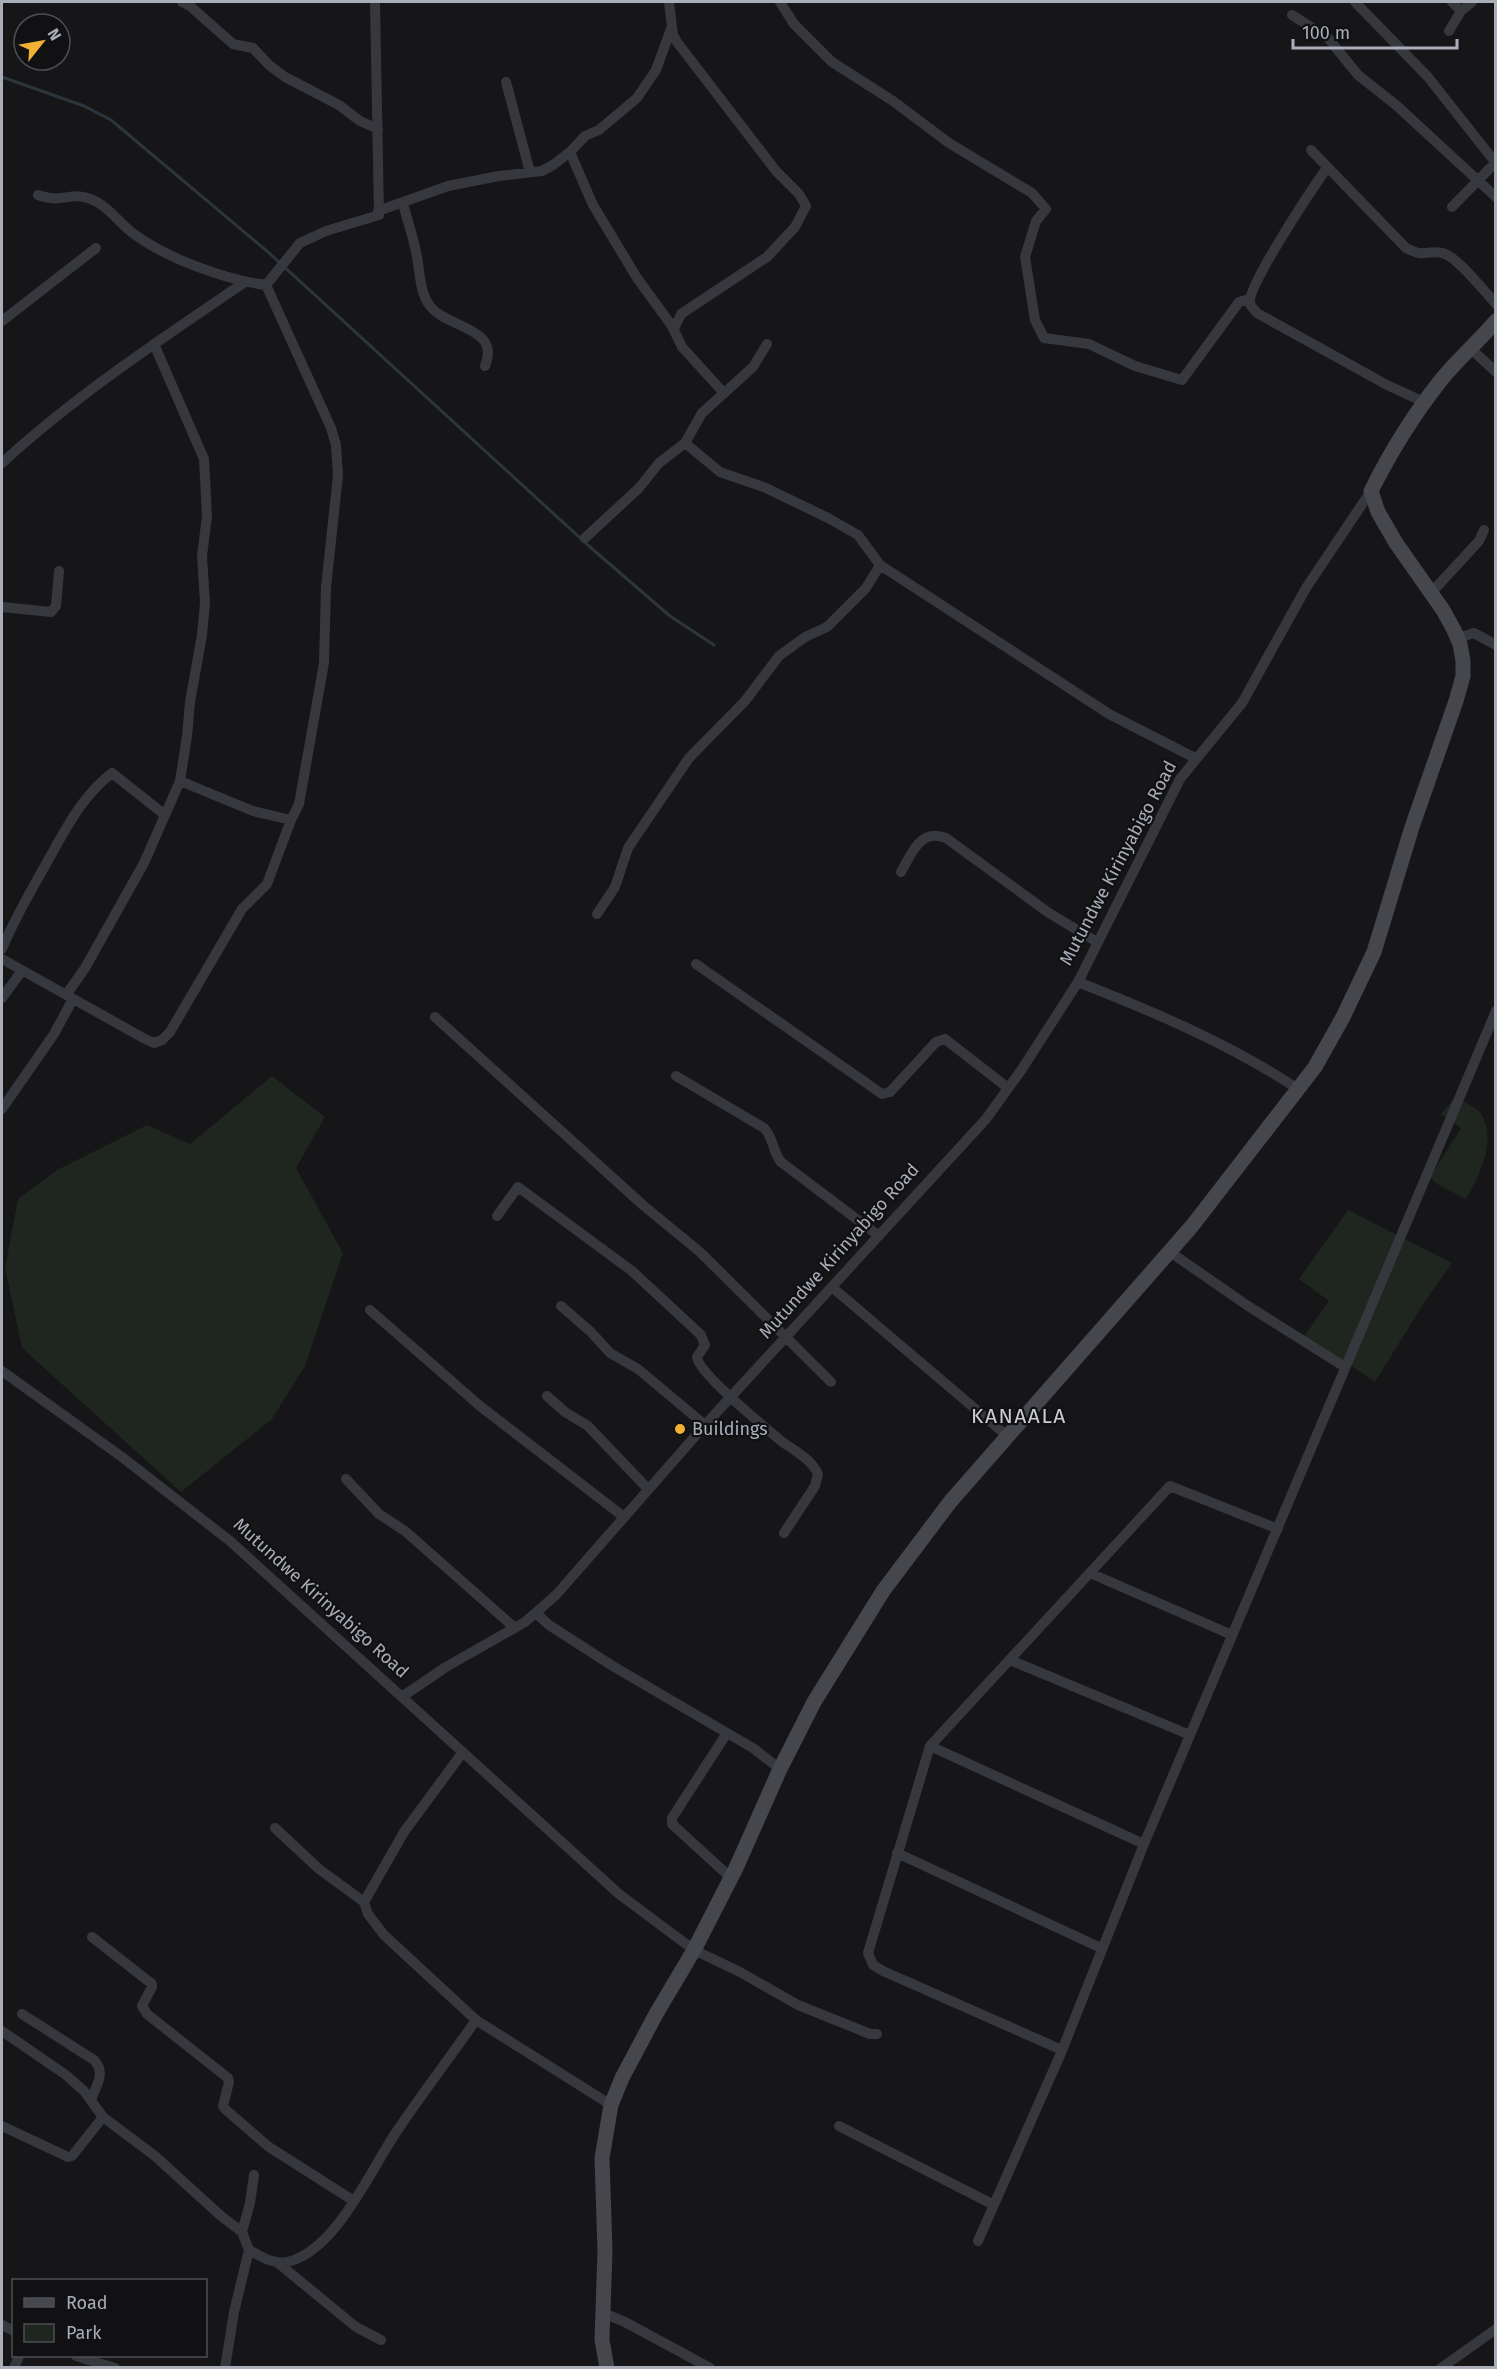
<svg xmlns="http://www.w3.org/2000/svg" width="1497" height="2369" font-family="'Fira Sans',sans-serif">
<style>
.green{fill:#1e261f}
.lines{fill:none;stroke-linecap:round;stroke-linejoin:round}
.stream{stroke:#2c353c;stroke-width:3}
.street{stroke:#37383d;stroke-width:10}
.secondary{stroke:#45474d;stroke-width:15}
.poi-dot{fill:#f2b134;stroke:#111113;stroke-width:2}
.labels{text-anchor:middle;dominant-baseline:central;stroke-width:4.5;stroke-linejoin:round;paint-order:stroke}
.street-label{font-size:18px;fill:#a8adb8;stroke:#111113}
.poi-label{font-size:18px;fill:#a8adb8;stroke:#111113;text-anchor:start}
.quarter-label{font-size:21px;letter-spacing:1.5px;fill:#c9ccd4;stroke:#111113}
</style>
<rect width="100%" height="100%" fill="#161618"/>
<path class="green" d="M272,1076L325,1117L296,1168L343,1253L305,1366L272,1419L181,1492L22,1348L5,1268L18,1199L57,1170L147,1125L190,1144Z
M1456,1097C1464,1102 1473,1106 1480,1112C1497,1139 1482,1171 1466,1199L1437,1184L1430,1177L1461,1128L1441,1114Z
M1348,1210L1452,1263L1425,1301L1375,1382L1349,1364L1303,1338L1329,1301L1299,1279Z"/>
<g class="lines">
<path class="stream" d="M2,77L84,106L111,120L268,252L590,547L670,616L714,645"/>
<path class="street" d="M182,2L190,6L233,44L253,48L269,65L285,77L339,105L360,121L378,129
M669,2L673,35L677,42L776,171L799,194L806,206L795,227L767,257L681,314L674,329
M780,2L794,24L832,62L893,101L949,143L1032,193L1046,209L1036,221L1025,257L1035,320L1044,338L1089,344L1135,366L1182,380L1239,302L1249,299
M1355,2L1428,77L1495,162
M1452,2L1461,11L1472,2
M1292,15L1328,38L1358,75L1396,105L1496,197
M1449,31L1461,11
M506,82L530,172
M1311,150L1406,248C1425,258 1425,250 1442,253C1456,255 1484,291 1496,304
M570,152L593,205L637,278L672,326L682,347L723,392
M1327,168C1314,186 1248,285 1250,302C1250,307 1254,309 1257,313L1387,385L1424,402
M38,195C63,205 71,189 95,201C110,208 120,224 134,234C166,258 226,280 266,285
M403,203C407,220 413,236 416,252C420,269 419,292 430,306C448,329 501,327 485,366
M1452,207L1496,162
M378,211L448,186L499,176L542,171L553,165L570,152L585,136L599,130L637,98L656,70L672,26
M266,285L300,243L326,231L379,215L375,2
M2,321L96,248
M1470,348L1496,372
M685,443L720,472L766,488L828,518L858,535L880,565
M2,463C76,395 161,339 245,282
M585,538L639,488L659,463L685,443L702,413L753,367L767,344
M1431,593L1479,541L1484,530
M2,607L51,612L56,606L59,571
M1458,638L1474,633L1496,645
M180,781L253,811L291,820L299,804L324,663L326,587L338,475L336,445L331,428L266,285
M901,872C912,853 920,828 946,838L1049,913L1097,942
M597,914L615,887L628,848L689,758L745,701L779,656L805,637L827,627L866,588L880,565L1109,714L1195,758
M2,949C14,919 31,891 47,862C66,829 81,797 112,773L165,815
M2,959L145,1039L154,1043L162,1040L170,1032L242,909L267,884L291,820
M696,964L882,1094L890,1092L936,1042L945,1039L1008,1088
M1078,982C1154,1012 1230,1044 1298,1089
M66,995L85,968L144,863L180,781L187,736L190,702L202,635L205,603L202,556L207,516L204,459L154,344
M2,998L21,972
M435,1017L644,1206L700,1252L831,1382
M676,1076L764,1128C774,1138 772,1151 781,1162L879,1236
M2,1109L54,1034L73,999
M497,1216L518,1187L632,1271L701,1335L705,1345L697,1357C698,1373 766,1428 781,1441C795,1451 811,1459 818,1474L815,1486L784,1533
M1170,1252L1248,1306L1345,1367
M833,1288L1006,1435
M561,1306L591,1332L610,1353L638,1369L705,1425
M370,1310L480,1406L624,1517
M2,1371L122,1457L230,1541L619,1894L694,1950L740,1972L798,2005L870,2034H877
M547,1396L565,1412L588,1426L648,1489
M346,1479L379,1514L405,1531L515,1628
M1090,1573L1232,1635
M537,1614L549,1625L611,1665L727,1733
M1010,1660L1190,1735
M403,1696L446,1667L525,1622L556,1595L705,1425L986,1119L1022,1069L1078,982L1180,779L1242,703L1306,588L1371,491
M930,1746L1170,1486L1278,1529
M463,1752L404,1832L364,1902L368,1914L384,1935L476,2020L611,2105
M275,1828L319,1869L364,1902
M897,1853L1101,1948
M731,1878L672,1824V1818L727,1733L753,1748L780,1769
M92,1937L152,1984V1987L142,2006L147,2014L228,2078L229,2082L223,2106L225,2109L269,2147L354,2201
M22,2014L94,2060C107,2074 95,2086 91,2101
M2,2031L66,2075L84,2091L103,2117L155,2156L221,2216L242,2232
M1062,2050L883,1971L873,1965L868,1953L930,1746L1144,1844
M2,2126L68,2157L72,2156L103,2117
M839,2126L994,2205
M254,2175L250,2203L242,2232L249,2250C260,2256 274,2265 287,2262C337,2251 372,2166 399,2128C424,2091 451,2056 476,2020
M978,2241L1061,2053L1144,1844L1496,1011
M278,2263L356,2327L381,2340
M603,2313L625,2322L710,2368
M2,2325L14,2331
M76,2356L115,2368
M14,2368L19,2356
M225,2368L234,2312L249,2250
M1441,2368L1496,2329"/>
<path class="secondary" d="M607,2368L602,2340L605,2251L602,2158L611,2105L622,2078L656,2014L694,1950L736,1868L780,1769L814,1702L883,1591L950,1502L1192,1226L1315,1067L1343,1017L1374,952L1412,827L1456,701L1463,676V661L1460,644L1454,630L1443,610L1396,543L1378,512L1371,491C1391,451 1414,414 1441,380C1458,359 1478,342 1496,321"/>
</g>
<circle class="poi-dot" cx="680" cy="1429" r="6"/>
<g class="labels">
<g class="street-label">
<text transform="translate(1118 863) rotate(-62)">Mutundwe Kirinyabigo Road</text>
<text transform="translate(839 1251) rotate(-48)">Mutundwe Kirinyabigo Road</text>
<text transform="translate(321 1598) rotate(42)">Mutundwe Kirinyabigo Road</text>
</g>
<g class="poi-label">
<text x="692" y="1429">Buildings</text>
</g>
<g class="quarter-label">
<text x="1019" y="1416">KANAALA</text>
</g>
</g>
<rect width="1497" height="2369" fill="none" stroke="#a8adb8" stroke-width="6"/>
<rect x="12" y="2279" width="195" height="78" fill="#111113" stroke="#4d4f55" stroke-width="1.5"/>
<rect x="24" y="2298" width="30" height="9" fill="#45474d" stroke="#4d4f55" stroke-width="1.5"/>
<text x="66" y="2309" font-size="18" fill="#a8adb8">Road</text>
<rect x="24" y="2324" width="30" height="18" fill="#1e261f" stroke="#4d4f55" stroke-width="1.5"/>
<text x="66" y="2339" font-size="18" fill="#a8adb8">Park</text>
<g transform="translate(42 42) rotate(59)"><circle r="28" fill="#111113" stroke="#4d4f55" stroke-width="1.5"/>
<path d="M0-4.5L10 22L0 15L-10 22Z" fill="#f2b134"/>
<text y="-9" font-size="16" font-weight="bold" text-anchor="middle" fill="#a8adb8">N</text>
</g>
<path d="M1293 39v9h164v-9" fill="none" stroke="#a8adb8" stroke-width="3"/>
<text x="1302" y="39" font-size="18" fill="#a8adb8" stroke="#111113" stroke-width="4.5" paint-order="stroke">100 m</text>
</svg>
